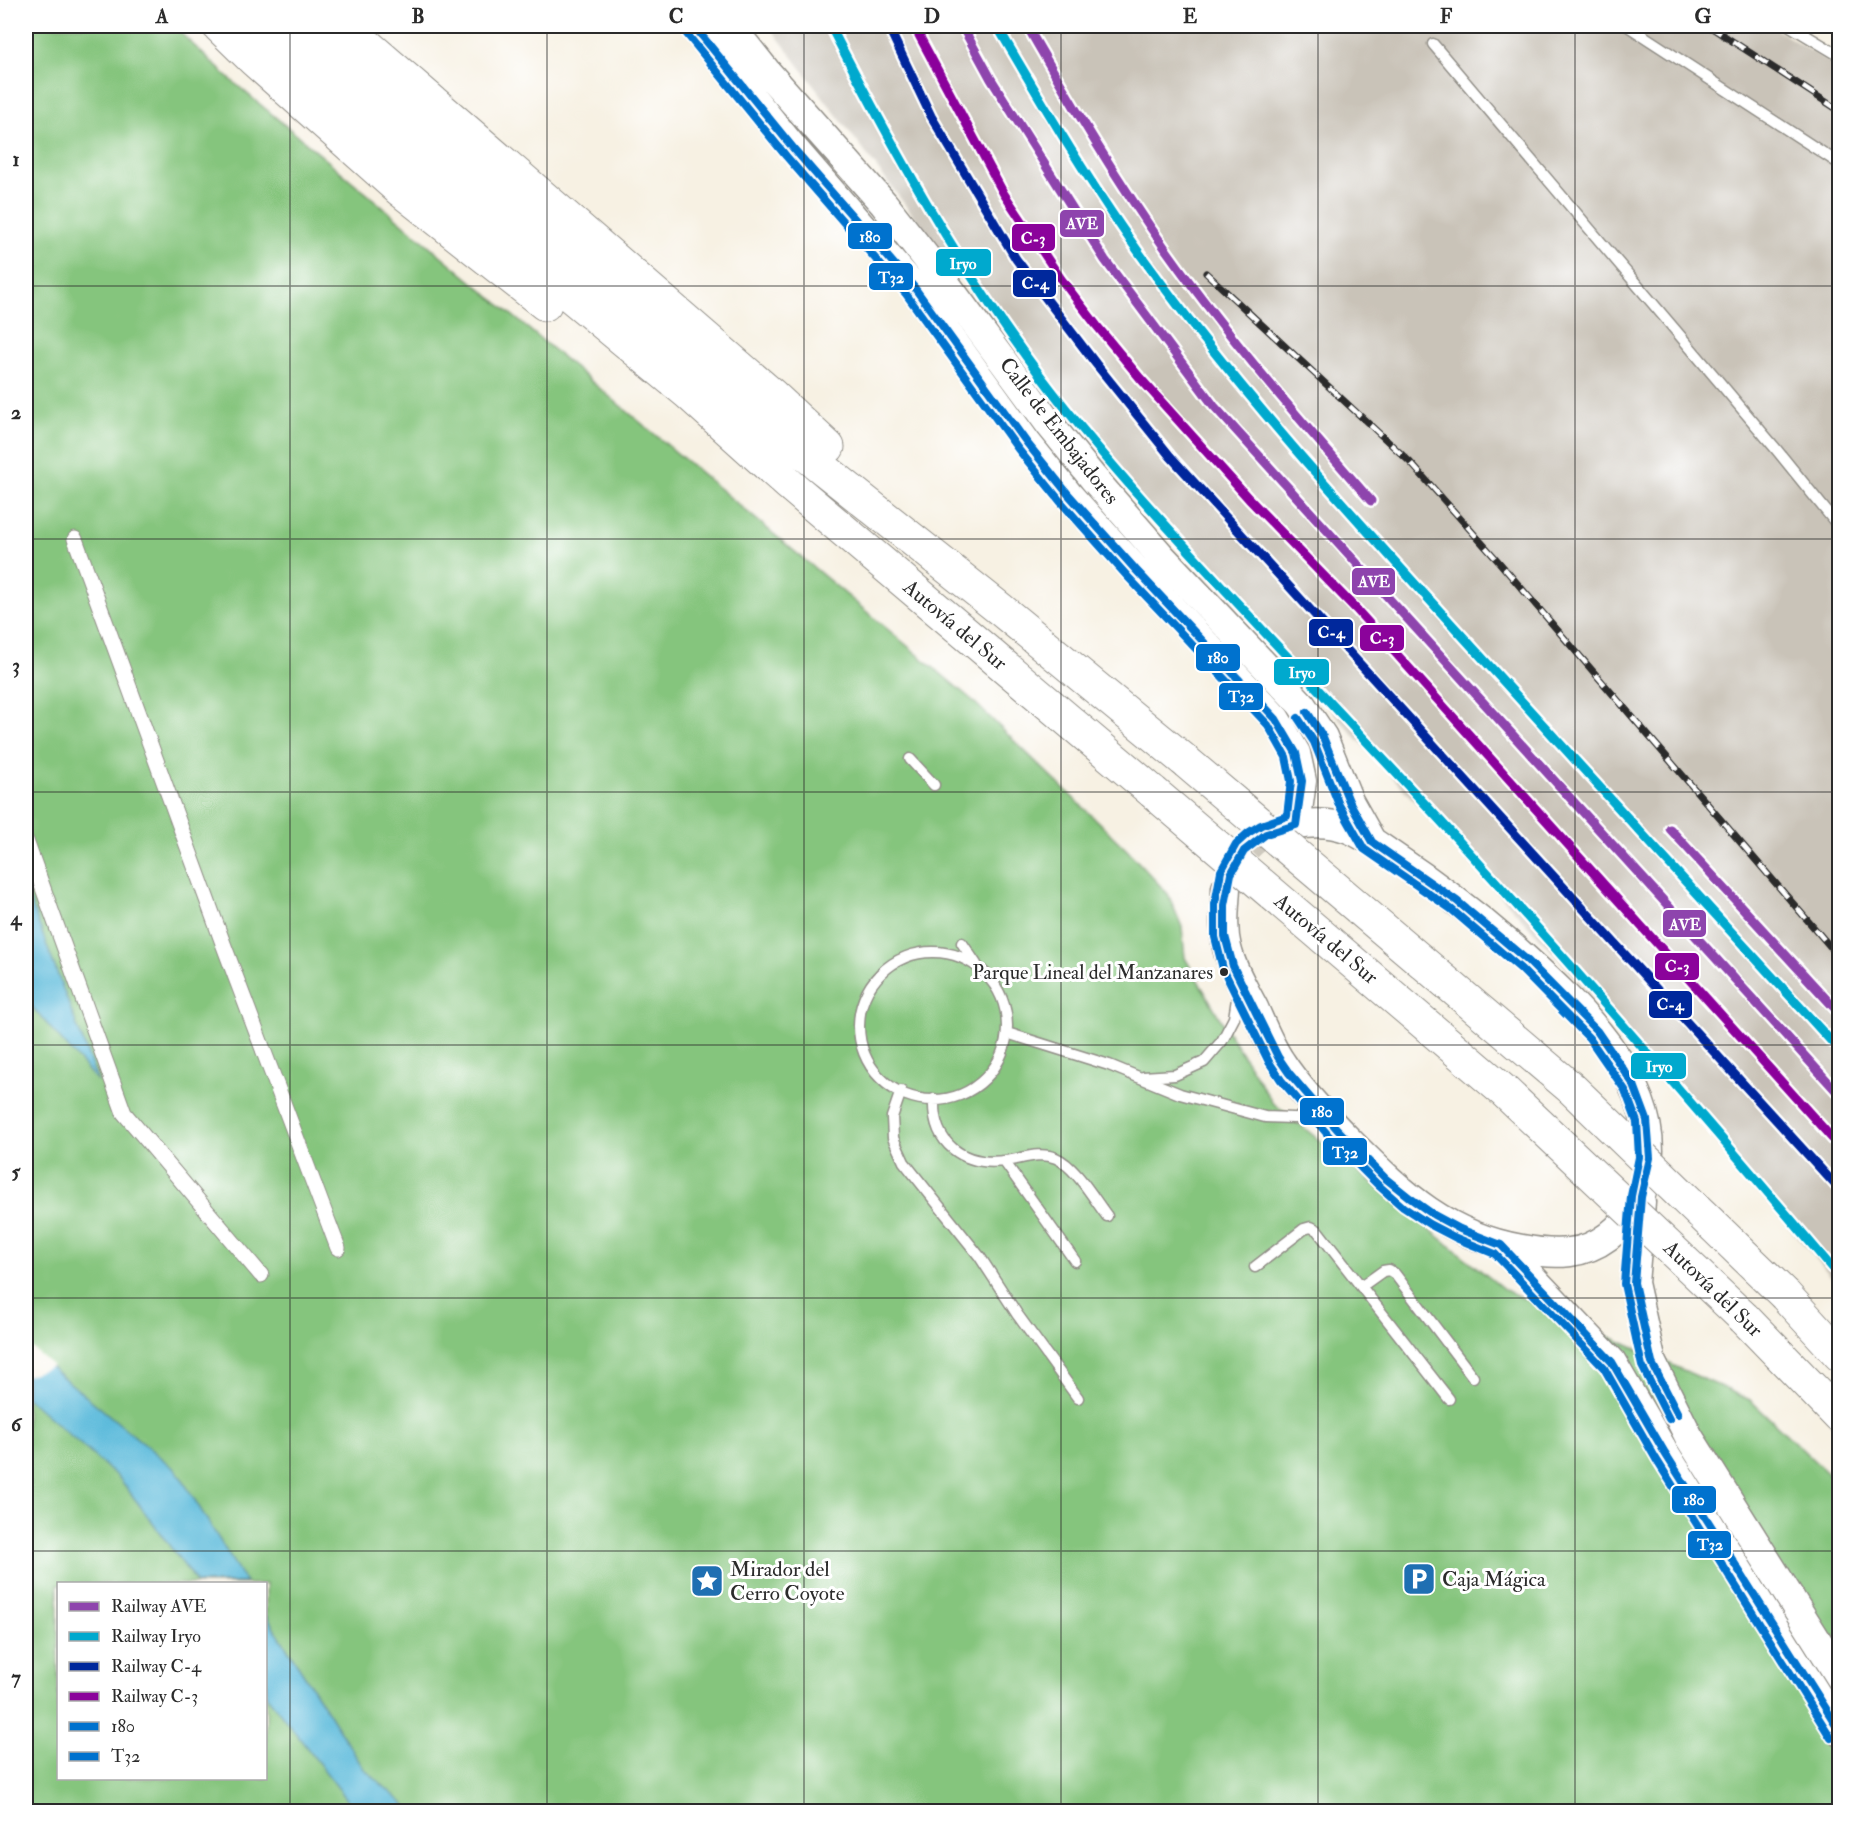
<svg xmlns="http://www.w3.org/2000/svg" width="1865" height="1837" font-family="'IM FELL Double Pica',serif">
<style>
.industrial{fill:#c9c3b8}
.green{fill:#85c57d;stroke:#587854;stroke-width:1.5;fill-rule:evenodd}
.water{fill:#5dbbdb;stroke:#447383;stroke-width:1.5}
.pier{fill:#f7f1e3}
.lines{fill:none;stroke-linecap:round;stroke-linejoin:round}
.secondary-tunnel{stroke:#cec9be;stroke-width:28;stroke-dasharray:28 14;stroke-linecap:butt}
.service-casing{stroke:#918e87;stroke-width:13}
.pedestrian-casing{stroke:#918e87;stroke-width:17}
.secondary-casing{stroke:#918e87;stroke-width:31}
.motorway-casing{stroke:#918e87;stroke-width:35}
.service{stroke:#fff;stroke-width:10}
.pedestrian{stroke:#fff;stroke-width:15}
.secondary{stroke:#fff;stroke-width:28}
.motorway{stroke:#fff;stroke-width:33}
.rail-casing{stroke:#2b2b2b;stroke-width:7}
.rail{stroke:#fff;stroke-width:4.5;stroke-dasharray:14;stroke-linecap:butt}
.motorway-bridge-casing{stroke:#918e87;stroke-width:35;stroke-linecap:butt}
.motorway-bridge{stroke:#fff;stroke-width:33}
.bus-1-casing{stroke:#fff;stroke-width:12}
.bus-2-casing{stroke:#fff;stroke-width:12}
.bus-1{stroke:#0072ce;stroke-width:8}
.bus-2{stroke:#0072ce;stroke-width:8}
.rail-1-casing{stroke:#fff;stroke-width:14}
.rail-2-casing{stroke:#fff;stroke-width:14}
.rail-3-casing{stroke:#fff;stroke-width:14}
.rail-4-casing{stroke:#fff;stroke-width:14}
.rail-1{stroke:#8e44ad;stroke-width:9}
.rail-2{stroke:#00a9ce;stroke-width:9}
.rail-3{stroke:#00289c;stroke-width:9}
.rail-4{stroke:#8b039b;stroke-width:9}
.grid{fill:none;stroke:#2b2b2b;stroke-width:1.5;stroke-opacity:0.55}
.bus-dot{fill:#2b2b2b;stroke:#fff;stroke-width:2}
.labels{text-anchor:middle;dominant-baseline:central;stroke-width:6;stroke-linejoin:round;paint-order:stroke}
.bus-label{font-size:20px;fill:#2b2b2b;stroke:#fff;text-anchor:end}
.street-label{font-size:21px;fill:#2b2b2b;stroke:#fff}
.poi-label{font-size:21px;fill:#2b2b2b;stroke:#fff;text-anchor:start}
.line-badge{stroke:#fff;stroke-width:2}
.badge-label{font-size:16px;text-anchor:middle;font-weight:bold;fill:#fff}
.neatline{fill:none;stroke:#2b2b2b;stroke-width:2}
.grid-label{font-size:20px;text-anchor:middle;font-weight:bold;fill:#2b2b2b}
</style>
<rect width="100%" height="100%" fill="#fff"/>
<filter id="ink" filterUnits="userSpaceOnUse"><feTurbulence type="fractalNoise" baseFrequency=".0167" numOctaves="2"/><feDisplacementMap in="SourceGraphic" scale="12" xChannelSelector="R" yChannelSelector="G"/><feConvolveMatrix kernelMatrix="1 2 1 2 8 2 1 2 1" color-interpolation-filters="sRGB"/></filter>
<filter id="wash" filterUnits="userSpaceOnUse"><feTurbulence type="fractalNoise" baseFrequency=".008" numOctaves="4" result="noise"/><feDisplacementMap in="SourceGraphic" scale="24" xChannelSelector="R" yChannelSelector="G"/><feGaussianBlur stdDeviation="1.35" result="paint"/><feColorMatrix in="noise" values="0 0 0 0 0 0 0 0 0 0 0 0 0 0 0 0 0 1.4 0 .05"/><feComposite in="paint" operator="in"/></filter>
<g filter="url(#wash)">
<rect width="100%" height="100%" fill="#f7f1e3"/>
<path class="industrial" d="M769,26H1771L1839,68V1286L1597,1001L1084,440Z"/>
<path class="green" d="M26,26H173L231,80L971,699L1127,850L1168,894L1182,927L1185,958L1222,1022L1272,1102L1505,1290L1750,1400L1839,1484V1811L26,1812ZM58,1584H266V1778H58Z"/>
<path class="water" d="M26,890L98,1082L26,1000Z
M26,1347L177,1471L246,1583H197L120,1479L26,1397Z
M266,1615L364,1769L412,1811H356L266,1695Z"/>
<path class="pier" d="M29,1346L53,1366L26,1376V1347Z"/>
</g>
<g filter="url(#ink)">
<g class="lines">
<path class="secondary-tunnel" d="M1228,884C1235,854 1257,832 1288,826"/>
<defs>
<path id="service" d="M1628,26L1840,164
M1790,26L1840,56
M1433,44L1776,449L1840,528
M910,759L934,785
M962,943L976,964
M859 1026a74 74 0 1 1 148 0a74 74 0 1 1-148 0Z
M1007,1033L1109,1065L1180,1094L1265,1117L1321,1119
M1143,1077L1175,1075L1204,1062L1222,1041L1234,1018L1238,992
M901,1091L892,1117L893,1138L904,1162L980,1257L1017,1314L1078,1398
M934,1099C932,1144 963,1166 1005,1161C1022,1159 1039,1151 1056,1158C1075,1166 1094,1199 1107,1216
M1004,1161L1075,1261
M1255,1267L1304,1229L1311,1227L1317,1230L1449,1399
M1362,1286L1383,1271L1389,1270L1395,1274L1473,1377"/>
<path id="pedestrian" d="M75,539L224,946L338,1248
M26,841L124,1113L261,1275"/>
<path id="secondary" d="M694,26L794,149L914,287L1027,443L1068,494L1136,570L1276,719L1296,753L1302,781L1296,825C1314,822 1332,822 1349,829C1364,835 1377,845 1390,854C1432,882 1472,912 1510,945C1572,1000 1667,1084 1646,1177C1643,1187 1642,1196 1636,1205C1622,1229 1598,1249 1570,1252C1554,1254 1537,1252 1522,1249C1447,1236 1403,1195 1352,1144C1328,1120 1299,1090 1281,1062C1270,1046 1262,1026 1254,1008C1244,989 1232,969 1227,948C1222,928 1225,908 1226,888
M730,26L766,71L884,204L935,269L1050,425L1093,478L1160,555L1301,704L1323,737L1349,801L1372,842
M1641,1202L1634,1283L1652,1363L1689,1437L1840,1677
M1501,1245L1612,1362L1665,1453L1840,1732"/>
<path id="motorway" d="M219,26L254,60L399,189L545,304
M264,26L356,113L445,192L688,393L790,485L1153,792
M303,26L534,229L747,408L1000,609L1184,760
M345,26L773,396L828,447
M1785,1295L1840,1355
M1744,1318L1840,1417"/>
</defs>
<use href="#service" class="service-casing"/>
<use href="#pedestrian" class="pedestrian-casing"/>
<use href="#secondary" class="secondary-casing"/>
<use href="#motorway" class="motorway-casing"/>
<use href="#service" class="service"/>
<use href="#pedestrian" class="pedestrian"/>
<use href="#secondary" class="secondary"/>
<use href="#motorway" class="motorway"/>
<defs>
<path id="rail" d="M1709,26L1840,111
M1206,273L1410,462L1498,561L1840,958"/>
</defs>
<use href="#rail" class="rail-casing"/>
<use href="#rail" class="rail"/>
<defs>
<path id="motorway-bridge" d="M1184,760L1571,1088L1785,1295
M1153,792L1505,1092L1744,1318"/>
</defs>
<use href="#motorway-bridge" class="motorway-bridge-casing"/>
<use href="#motorway-bridge" class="motorway-bridge"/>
<defs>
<path id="bus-1" d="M694,26L794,149L914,287L1027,443L1068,494L1136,570L1276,719L1296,753L1302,781L1296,825L1266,834L1244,851L1231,874L1225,905V936L1233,966L1278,1057L1289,1073L1337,1129L1385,1178L1410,1198L1434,1215L1460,1229L1501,1245L1612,1362L1665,1453L1840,1731
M1307,712L1323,737L1349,801L1372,842L1457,901L1528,961L1597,1031L1634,1085L1647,1120L1650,1158L1641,1197L1634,1283L1652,1363L1678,1414"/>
<path id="bus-2" d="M686,33L786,156L906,294L1018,449L1060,501L1128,577L1268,725L1286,757L1291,781L1287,816L1261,825L1248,833L1236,844L1221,871L1215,904V937L1223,969L1269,1062L1281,1080L1329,1136L1378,1185L1403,1207L1429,1224L1456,1238L1495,1254L1604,1368L1656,1459L1831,1738
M1298,718L1314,742L1339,805L1364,849L1451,909L1521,969L1589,1038L1625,1090L1637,1122L1639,1157L1631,1196L1624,1284L1642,1366L1669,1419"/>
</defs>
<use href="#bus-1" class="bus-1-casing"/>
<use href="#bus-2" class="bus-2-casing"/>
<use href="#bus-1" class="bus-1"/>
<use href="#bus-2" class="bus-2"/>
<defs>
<path id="rail-1" d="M962,26L991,79L1105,260L1214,406L1840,1095
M1027,26C1072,104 1117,181 1169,254C1231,341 1301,421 1371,501
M1670,829L1840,1014"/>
<path id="rail-2" d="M833,31C894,150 959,267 1039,374C1097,451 1162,522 1228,593C1293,663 1359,733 1425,804C1564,955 1699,1111 1832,1268
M1000,31C1047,111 1094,191 1148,265C1250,406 1369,533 1486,662C1601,788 1716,916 1832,1042"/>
<path id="rail-3" d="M888,26L931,116L1016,259L1096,364L1170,456L1840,1190"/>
<path id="rail-4" d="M914,26L1004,194L1061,279L1097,326L1140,378L1249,499L1356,609L1840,1147"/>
</defs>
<use href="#rail-1" class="rail-1-casing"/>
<use href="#rail-2" class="rail-2-casing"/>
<use href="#rail-3" class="rail-3-casing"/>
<use href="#rail-4" class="rail-4-casing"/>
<use href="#rail-1" class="rail-1"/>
<use href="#rail-2" class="rail-2"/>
<use href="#rail-3" class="rail-3"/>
<use href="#rail-4" class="rail-4"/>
</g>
</g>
<path class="grid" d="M290,26V1812M547,26V1812M804,26V1812M1061,26V1812M1318,26V1812M1575,26V1812M26,286H1840M26,539H1840M26,792H1840M26,1045H1840M26,1298H1840M26,1551H1840"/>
<defs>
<symbol id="parking-square" viewBox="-11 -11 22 22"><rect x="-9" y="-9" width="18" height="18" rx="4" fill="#1f6fb2" stroke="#fff"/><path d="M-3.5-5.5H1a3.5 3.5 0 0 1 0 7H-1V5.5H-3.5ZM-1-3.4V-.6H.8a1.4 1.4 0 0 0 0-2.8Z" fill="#fff"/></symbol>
<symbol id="sight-square" viewBox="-11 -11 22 22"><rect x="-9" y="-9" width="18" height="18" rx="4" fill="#1f6fb2" stroke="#fff"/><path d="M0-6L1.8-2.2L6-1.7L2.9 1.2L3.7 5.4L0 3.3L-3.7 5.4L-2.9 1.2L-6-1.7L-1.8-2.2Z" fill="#fff"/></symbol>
</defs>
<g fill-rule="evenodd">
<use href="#parking-square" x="1400" y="1560" width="38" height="38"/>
<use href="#sight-square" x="688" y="1562" width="38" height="38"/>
</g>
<circle class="bus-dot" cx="1224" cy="972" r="5"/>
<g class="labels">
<g class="bus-label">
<text x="1213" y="972">Parque Lineal del Manzanares</text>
</g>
<g class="street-label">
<text transform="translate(1059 431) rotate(52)">Calle de Embajadores</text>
<text transform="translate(955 625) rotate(40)">Autovía del Sur</text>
<text transform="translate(1326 939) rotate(40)">Autovía del Sur</text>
<text transform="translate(1713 1289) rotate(44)">Autovía del Sur</text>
</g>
<g class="poi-label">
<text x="730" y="1569">Mirador del<tspan x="730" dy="24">Cerro Coyote</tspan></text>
<text x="1442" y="1579">Caja Mágica</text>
</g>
</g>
<g class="line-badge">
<rect x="1059" y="209" width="46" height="29" rx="6" fill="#8e44ad"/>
<rect x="847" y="222" width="46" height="28" rx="6" fill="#0072ce"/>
<rect x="1011" y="223" width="45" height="29" rx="6" fill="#8b039b"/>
<rect x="935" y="248" width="57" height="29" rx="6" fill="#00a9ce"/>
<rect x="868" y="262" width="46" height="29" rx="6" fill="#0072ce"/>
<rect x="1012" y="269" width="45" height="29" rx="6" fill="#00289c"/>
<rect x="1351" y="567" width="45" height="29" rx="6" fill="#8e44ad"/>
<rect x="1308" y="618" width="46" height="29" rx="6" fill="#00289c"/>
<rect x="1359" y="624" width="46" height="28" rx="6" fill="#8b039b"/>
<rect x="1195" y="643" width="46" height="29" rx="6" fill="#0072ce"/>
<rect x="1273" y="658" width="57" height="28" rx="6" fill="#00a9ce"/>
<rect x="1218" y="682" width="46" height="29" rx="6" fill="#0072ce"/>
<rect x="1662" y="909" width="45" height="29" rx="6" fill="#8e44ad"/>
<rect x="1654" y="952" width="46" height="29" rx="6" fill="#8b039b"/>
<rect x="1648" y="990" width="45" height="29" rx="6" fill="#00289c"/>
<rect x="1630" y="1052" width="57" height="28" rx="6" fill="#00a9ce"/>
<rect x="1299" y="1097" width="46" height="29" rx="6" fill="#0072ce"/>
<rect x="1322" y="1137" width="46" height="29" rx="6" fill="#0072ce"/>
<rect x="1671" y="1485" width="46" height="29" rx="6" fill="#0072ce"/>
<rect x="1687" y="1530" width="45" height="29" rx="6" fill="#0072ce"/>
</g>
<g class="badge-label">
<text x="1082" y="229">AVE</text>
<text x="870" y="242">180</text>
<text x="1033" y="244">C-3</text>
<text x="963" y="269">Iryo</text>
<text x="891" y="283">T32</text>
<text x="1035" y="289">C-4</text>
<text x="1374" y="587">AVE</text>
<text x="1331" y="638">C-4</text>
<text x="1382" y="644">C-3</text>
<text x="1218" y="663">180</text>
<text x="1302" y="678">Iryo</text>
<text x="1241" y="702">T32</text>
<text x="1685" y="930">AVE</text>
<text x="1677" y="972">C-3</text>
<text x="1670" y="1010">C-4</text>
<text x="1659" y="1072">Iryo</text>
<text x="1322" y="1117">180</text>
<text x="1345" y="1158">T32</text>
<text x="1694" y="1505">180</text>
<text x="1710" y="1550">T32</text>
</g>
<rect width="1865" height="1837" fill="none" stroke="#fff" stroke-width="66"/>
<rect x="57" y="1582" width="210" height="198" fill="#ffffff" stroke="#aaaaaa" stroke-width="1.5"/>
<rect x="69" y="1602" width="30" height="9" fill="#8e44ad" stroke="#aaaaaa" stroke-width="1.5"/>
<text x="111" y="1612" font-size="18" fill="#2b2b2b">Railway AVE</text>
<rect x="69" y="1632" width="30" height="9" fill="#00a9ce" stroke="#aaaaaa" stroke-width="1.5"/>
<text x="111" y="1642" font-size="18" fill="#2b2b2b">Railway Iryo</text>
<rect x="69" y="1662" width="30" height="9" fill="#00289c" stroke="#aaaaaa" stroke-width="1.5"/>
<text x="111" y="1672" font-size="18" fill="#2b2b2b">Railway C-4</text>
<rect x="69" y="1692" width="30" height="9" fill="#8b039b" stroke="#aaaaaa" stroke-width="1.5"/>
<text x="111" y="1702" font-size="18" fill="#2b2b2b">Railway C-3</text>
<rect x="69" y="1722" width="30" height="9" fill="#0072ce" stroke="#aaaaaa" stroke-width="1.5"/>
<text x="111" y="1732" font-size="18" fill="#2b2b2b">180</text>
<rect x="69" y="1752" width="30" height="9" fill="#0072ce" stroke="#aaaaaa" stroke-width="1.5"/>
<text x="111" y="1762" font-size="18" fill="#2b2b2b">T32</text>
<rect x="33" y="33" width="1799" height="1771" class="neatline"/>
<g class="grid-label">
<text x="162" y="23">A</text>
<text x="418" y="23">B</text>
<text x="676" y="23">C</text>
<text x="932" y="23">D</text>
<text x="1190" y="23">E</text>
<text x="1446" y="23">F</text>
<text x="1703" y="23">G</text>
<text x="16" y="166">1</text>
<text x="16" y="419">2</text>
<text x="16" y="672">3</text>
<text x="16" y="925">4</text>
<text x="16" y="1178">5</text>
<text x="16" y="1431">6</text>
<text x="16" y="1684">7</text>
</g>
</svg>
